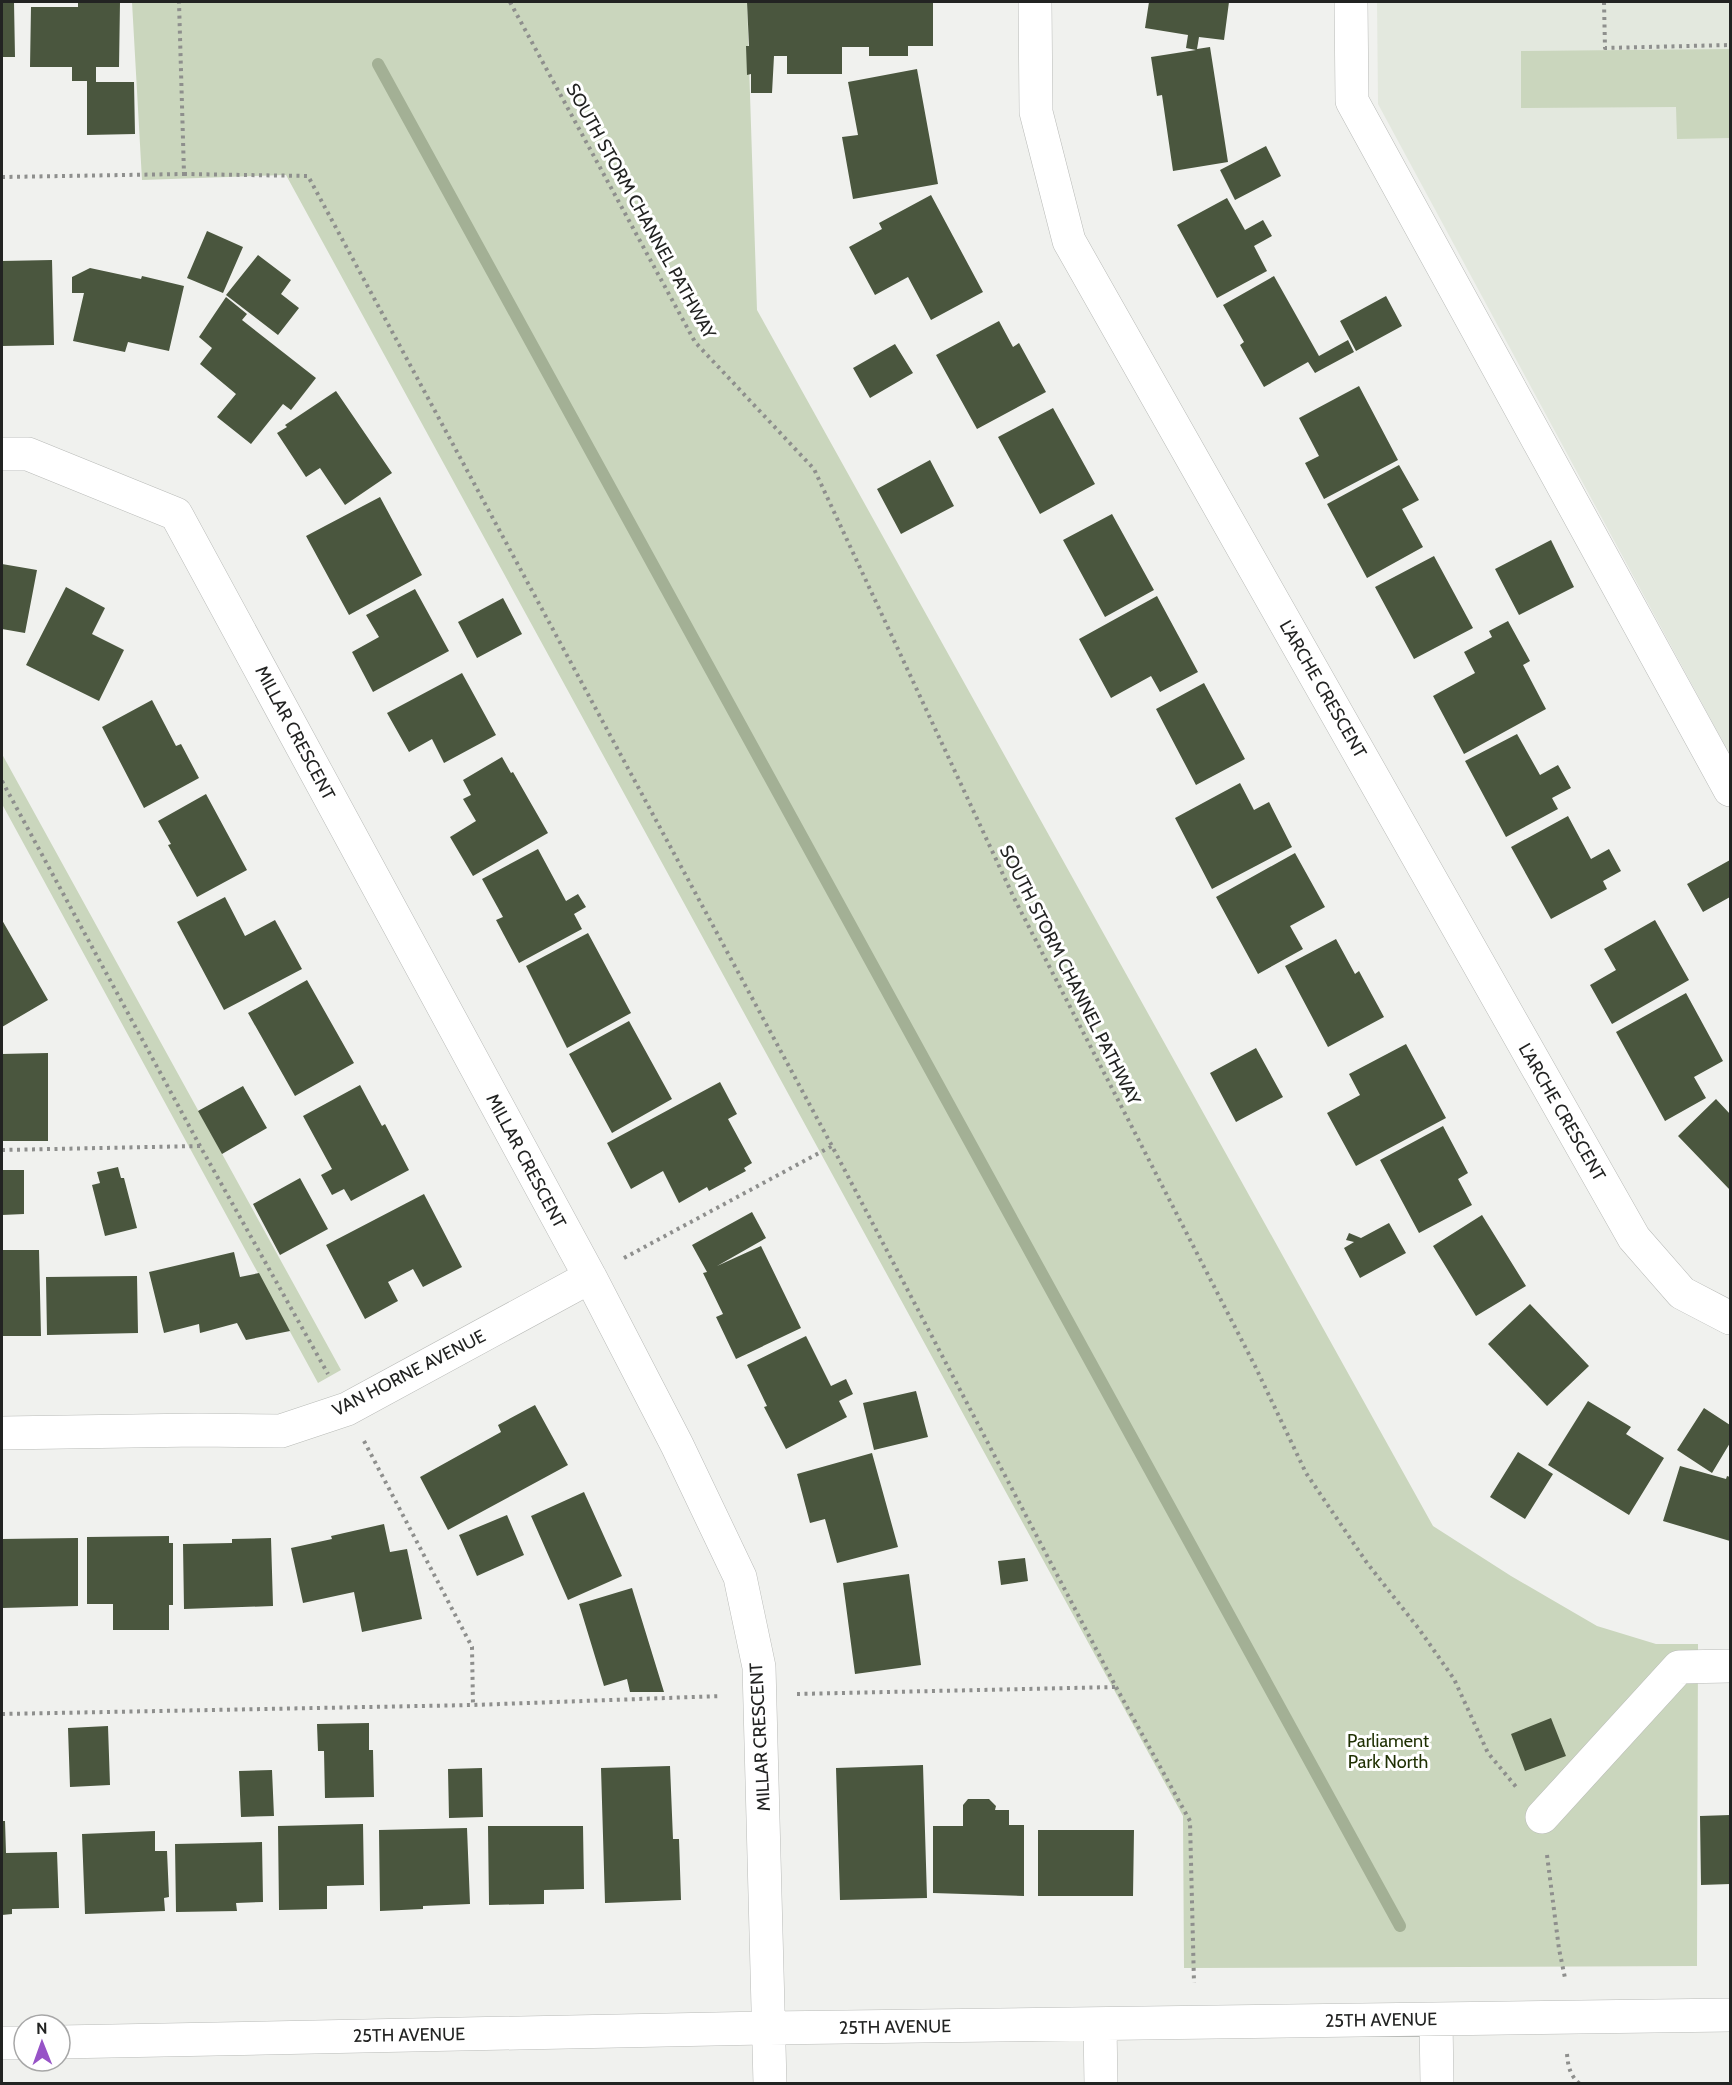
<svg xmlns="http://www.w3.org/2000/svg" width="1732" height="2085" font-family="Cabin,sans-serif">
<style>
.built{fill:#e3e8de}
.green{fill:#cad6bd}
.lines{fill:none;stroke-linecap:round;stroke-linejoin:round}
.stream{stroke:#a3b095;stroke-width:12}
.building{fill:#4a563e}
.minor-casing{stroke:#b9bbb8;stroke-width:34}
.path{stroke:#8e8f8d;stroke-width:4;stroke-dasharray:3 4.5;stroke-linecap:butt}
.minor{stroke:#fff;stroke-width:33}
.labels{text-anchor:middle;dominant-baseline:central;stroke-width:6;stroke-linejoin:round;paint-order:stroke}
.street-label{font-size:18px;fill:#222322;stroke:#fff}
.park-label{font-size:18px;fill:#1f3003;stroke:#fff}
</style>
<rect width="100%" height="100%" fill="#f0f1ee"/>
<path class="built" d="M1377,2H1730V755L1378,104Z"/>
<path class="green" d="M132,2H747L757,310L1433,1526L1511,1576L1597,1626L1656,1644H1698L1697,1966L1184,1968L1183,1816L286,175L142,180Z
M1730,49V138L1677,139L1676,107L1521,108V51Z
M2,754L341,1370L318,1383L2,804Z"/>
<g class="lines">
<path class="stream" d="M378,64L1400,1926"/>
</g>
<path class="building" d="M2,2H14L15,57H2Z
M78,2H120L119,67H96V82H134L135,134L87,135V81H72V67H30L31,7H78Z
M747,2H933V46H908V56H869V47H842V74H787V56H774L772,93H751V74L747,75L746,46H749Z
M1149,2H1229L1224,40L1199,37L1197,49L1210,47L1228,162L1173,171L1162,95L1157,96L1151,57L1196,50L1186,48L1188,35L1145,28Z
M917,69L938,184L853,199L842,137L858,135L848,82Z
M1266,146L1281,176L1235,200L1220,170Z
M931,195L983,292L931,320L908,277L875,295L849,247L882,229L879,223Z
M1227,198L1245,230L1263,220L1272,236L1254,246L1267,271L1217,298L1177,225Z
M207,231L243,247L223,293L187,278Z
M258,255L291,280L281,294L299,308L278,335L226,295Z
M52,260L54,345L2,346V261Z
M90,268L141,279L142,276L184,286L169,351L128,342L125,352L73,341L84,293H72V277Z
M1274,276L1319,356L1348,340L1354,352L1315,373L1308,362L1264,387L1240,345L1244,342L1223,305Z
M1386,296L1402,326L1356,351L1340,321Z
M226,297L247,314L242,320L316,378L291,410L283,404L251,444L217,417L236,394L200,364L212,348L199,337Z
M999,321L1013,347L1019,343L1046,392L977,429L936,355Z
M895,344L913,373L870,398L853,368Z
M1359,386L1398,460L1324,499L1305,463L1319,456L1299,418Z
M336,391L392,473L345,505L320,468L306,477L277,433L287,427L285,425Z
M1053,408L1095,484L1040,514L998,437Z
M930,460L954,506L901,534L877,489Z
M1399,465L1419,500L1402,509L1423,547L1367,578L1327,504Z
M380,497L422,575L349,615L306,536Z
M1112,514L1154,590L1105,617L1063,540Z
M1551,540L1574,587L1519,615L1495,569Z
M1434,556L1473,628L1414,659L1375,587Z
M2,564L37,570L25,633L2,629Z
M66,587L105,608L92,634L124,650L99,701L26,665Z
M415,589L449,651L373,692L352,652L379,637L366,615Z
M1157,596L1198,672L1160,692L1151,676L1111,698L1079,639Z
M503,598L522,634L477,658L458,622Z
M1508,621L1530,661L1523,665L1546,709L1464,754L1433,696L1475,673L1464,652L1492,637L1489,631Z
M462,673L496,735L444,763L432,739L409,752L387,713Z
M1204,683L1245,759L1196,785L1156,709Z
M152,700L176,746L181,744L199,778L144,808L102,727Z
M1517,734L1540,775L1558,765L1571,788L1552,798L1558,809L1506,837L1465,761Z
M502,757L511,773L513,772L548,833L473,876L450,837L476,821L463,799L471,795L463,780Z
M1240,783L1254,810L1269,802L1292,847L1212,889L1175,818Z
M206,794L247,870L197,897L168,845L171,844L158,821Z
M1568,816L1591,859L1609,849L1621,871L1603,881L1607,889L1551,919L1511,847Z
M538,849L566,901L578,894L586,907L574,914L582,929L519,963L496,920L503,917L482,879Z
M1295,853L1325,907L1290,926L1303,949L1258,974L1216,897Z
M1730,860V897L1703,912L1687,884Z
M225,897L245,936L275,920L302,969L224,1010L177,922Z
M2,920L48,1000L2,1027Z
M1655,920L1689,980L1612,1024L1590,985L1616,970L1604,949Z
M588,933L631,1013L567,1048L526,966Z
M1336,939L1355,974L1359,971L1384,1017L1328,1047L1285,966Z
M307,980L354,1063L295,1096L248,1013Z
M1686,993L1723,1061L1694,1077L1706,1098L1665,1121L1616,1032Z
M629,1021L672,1099L612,1133L569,1054Z
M1406,1044L1446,1118L1356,1166L1327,1113L1360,1095L1349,1074Z
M1256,1048L1283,1097L1236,1122L1210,1073Z
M48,1053V1141H2V1054Z
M720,1082L737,1114L728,1119L752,1163L744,1168L746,1171L709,1191L707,1187L679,1203L663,1171L631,1189L607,1143Z
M360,1085L382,1126L385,1124L409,1170L351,1201L344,1189L332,1195L321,1175L332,1169L303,1116Z
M243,1086L267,1128L222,1154L198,1111Z
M1716,1099L1730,1114V1190L1678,1136Z
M1443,1126L1468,1173L1458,1179L1472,1205L1419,1233L1380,1160Z
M118,1167L121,1178H124L137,1228L105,1236L92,1185L100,1183L97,1172Z
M2,1170H24V1214L2,1215Z
M300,1178L328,1229L280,1255L253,1204Z
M424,1194L462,1267L423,1287L413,1269L388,1282L398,1301L365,1319L326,1245Z
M752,1212L766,1238L717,1266L761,1246L801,1328L736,1359L716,1317L723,1314L703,1273L707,1272L692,1245Z
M1482,1215L1526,1286L1476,1316L1433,1246Z
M1389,1223L1406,1253L1360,1278L1344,1248L1354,1242L1346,1240L1349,1233L1361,1238Z
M2,1250H39L41,1336H2Z
M234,1252L240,1277L259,1273L290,1331L246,1340L237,1323L200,1333L199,1324L164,1333L149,1272Z
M137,1276L138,1333L47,1335L46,1277Z
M1530,1304L1589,1366L1547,1406L1488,1344Z
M806,1336L831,1386L846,1379L853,1394L839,1401L847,1417L786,1449L764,1407L767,1406L747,1365Z
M916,1391L928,1437L874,1450L863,1403Z
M1588,1401L1631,1427L1626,1434L1664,1458L1629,1515L1548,1465Z
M535,1405L568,1465L448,1530L420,1477L501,1432L498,1425Z
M1704,1408L1730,1425V1443L1712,1473L1677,1450Z
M1518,1452L1553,1474L1525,1519L1490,1497Z
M872,1453L898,1547L837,1563L825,1519L810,1523L797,1474Z
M1680,1466L1726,1479L1727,1476L1730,1477V1541L1663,1521Z
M584,1492L622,1576L568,1600L531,1516Z
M507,1515L524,1555L477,1576L459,1535Z
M384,1524L390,1552L407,1549L422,1619L362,1632L354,1592L303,1603L291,1548L332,1539L331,1536Z
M169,1536V1543H173V1605H169V1630H113V1604H87V1537Z
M78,1538V1606L2,1608V1539Z
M271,1538L273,1606L184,1609L183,1544L232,1543V1539Z
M1025,1558L1028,1581L1001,1585L998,1561Z
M909,1574L921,1665L855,1674L843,1583Z
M632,1588L664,1692H630L627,1679L604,1686L590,1640L579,1604Z
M1551,1718L1566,1756L1525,1771L1511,1734Z
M369,1723V1750H373L374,1797L325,1798L324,1751H318L317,1724Z
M108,1726L110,1785L70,1787L68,1728Z
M923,1765L927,1898L840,1900L836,1768Z
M670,1766L673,1839H679L681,1900L605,1903L601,1768Z
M482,1768L483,1817L449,1818L448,1769Z
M272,1770L274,1816L241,1817L239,1771Z
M968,1799H989L996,1806L995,1810H1009V1825H1024V1896L933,1893V1826H963V1805Z
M1730,1815V1884L1701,1885L1700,1816Z
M2,1821H5L6,1853L57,1852L59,1908L12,1909V1914L2,1915Z
M363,1824L364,1885L327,1886V1909L279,1910L278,1826Z
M488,1826H583L584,1889L544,1890V1904L489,1905Z
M467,1828L470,1904L423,1906V1909L380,1911L379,1830Z
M1038,1830H1134L1133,1896H1038Z
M155,1831V1851H167L169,1897L164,1898L165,1911L85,1914L82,1834Z
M262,1842L263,1902L236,1903L237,1911L176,1912L175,1844Z"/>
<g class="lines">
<defs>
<path id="minor" d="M1035,2L1036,112L1069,241L1634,1238L1682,1293L1730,1318
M1351,2L1352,101L1730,790
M2,454H28L176,514L590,1277L677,1445L740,1577L759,1667L770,2084
M2,1433L198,1430L281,1431L347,1409L590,1277
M1542,1817L1679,1667L1730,1666
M1436,2019L1437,2084
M1100,2025L1101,2084
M60,2042L769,2028L1730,2015
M2,2043H24"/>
</defs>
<use href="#minor" class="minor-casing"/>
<path class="path" d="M510,2L695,342L814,469L1014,898L1255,1366L1306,1473L1367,1563L1419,1629L1454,1679L1488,1753L1517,1788
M1604,2L1605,48L1730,45
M184,174L308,176L832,1146L1116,1687L1190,1821L1194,1983
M2,177L184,174L179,2
M2,781L200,1146L328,1374
M2,1150L200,1146
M624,1258L832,1146
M364,1441L472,1647L473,1705
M797,1694L1116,1687
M2,1714L473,1705L721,1696
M1547,1855L1559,1949L1565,1978
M1567,2054C1568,2066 1570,2076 1580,2084"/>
<use href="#minor" class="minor"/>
</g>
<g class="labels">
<g class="street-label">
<text transform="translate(641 211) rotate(61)">SOUTH STORM CHANNEL PATHWAY</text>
<text transform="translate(1323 689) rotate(60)">L'ARCHE CRESCENT</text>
<text transform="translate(295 733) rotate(62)">MILLAR CRESCENT</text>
<text transform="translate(1070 975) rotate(63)">SOUTH STORM CHANNEL PATHWAY</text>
<text transform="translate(1562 1112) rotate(60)">L'ARCHE CRESCENT</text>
<text transform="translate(526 1161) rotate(62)">MILLAR CRESCENT</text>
<text transform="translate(409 1373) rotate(-27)">VAN HORNE AVENUE</text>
<text transform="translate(760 1737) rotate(-93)">MILLAR CRESCENT</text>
<text transform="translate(1381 2020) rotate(-1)">25TH AVENUE</text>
<text transform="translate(895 2027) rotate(-1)">25TH AVENUE</text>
<text transform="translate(409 2035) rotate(-1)">25TH AVENUE</text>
</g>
<g class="park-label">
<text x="1388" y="1741">Parliament<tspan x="1388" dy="21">Park North</tspan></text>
</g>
</g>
<rect width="1732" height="2085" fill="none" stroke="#222322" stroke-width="6"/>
<g transform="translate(42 2043) rotate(359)"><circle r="28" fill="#ffffff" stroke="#a7a7a7" stroke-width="1.5"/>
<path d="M0-4.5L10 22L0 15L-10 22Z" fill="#9753c7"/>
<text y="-9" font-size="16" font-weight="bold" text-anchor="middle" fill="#222322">N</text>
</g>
</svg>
